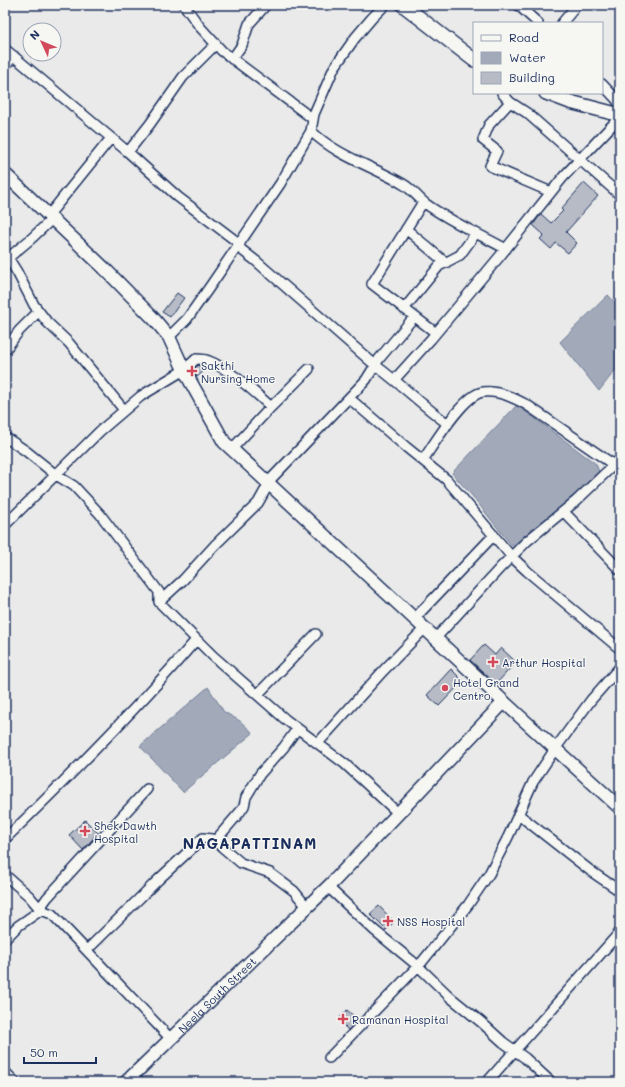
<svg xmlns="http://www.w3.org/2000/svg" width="625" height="1087" font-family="Mali,sans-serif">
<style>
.water{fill:#a2aaba;stroke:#6c7995}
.building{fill:#b6bbc6;stroke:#1b2f5e}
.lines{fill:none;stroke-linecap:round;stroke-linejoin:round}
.minor-casing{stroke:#1b2f5e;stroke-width:12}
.tertiary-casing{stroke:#1b2f5e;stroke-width:15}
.secondary-casing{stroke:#1b2f5e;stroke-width:16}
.minor{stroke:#f6f6f2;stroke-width:9}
.tertiary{stroke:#f6f6f2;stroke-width:12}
.secondary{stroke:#f6f6f2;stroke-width:13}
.poi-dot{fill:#d1495b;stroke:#f6f6f2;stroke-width:1.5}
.labels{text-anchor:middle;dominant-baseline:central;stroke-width:3;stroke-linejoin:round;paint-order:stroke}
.poi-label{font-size:11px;fill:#1b2f5e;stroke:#f6f6f2;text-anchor:start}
.street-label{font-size:11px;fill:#1b2f5e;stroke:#f6f6f2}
.district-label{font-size:15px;font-weight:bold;letter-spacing:1px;fill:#1b2f5e;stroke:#f6f6f2}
</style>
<rect width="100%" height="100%" fill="#e9eae9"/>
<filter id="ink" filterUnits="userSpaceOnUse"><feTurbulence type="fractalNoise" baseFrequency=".025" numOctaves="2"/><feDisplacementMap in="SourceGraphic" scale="8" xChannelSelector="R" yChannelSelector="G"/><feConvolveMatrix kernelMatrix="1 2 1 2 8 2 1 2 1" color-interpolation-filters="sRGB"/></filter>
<g filter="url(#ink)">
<path class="water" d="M608,295L620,308V364L599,391L560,342Z
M517,405L596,464L599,472L567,502L512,546L474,498L452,473Z
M208,687L224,712L240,721L253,733L183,792L140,746Z"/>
<path class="building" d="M584,183L598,196L566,232L577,243L568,253L556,243L551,249L540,239L544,235L533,225L541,214L551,223L563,211L561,209Z
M177,293L184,298L170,317L162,312Z
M198,365L204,371L197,377L193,370Z
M484,645L495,655L501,648L516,662L496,684L470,660Z
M451,669L463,681L439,706L427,695Z
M85,820L98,833L83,850L69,835Z
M379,906L394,922L386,930L370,914Z
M347,1010L358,1020L348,1030L338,1020Z"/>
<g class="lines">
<defs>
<path id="minor" d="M184,5L200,27L222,51L313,119
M518,5L538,23
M562,23L577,5
M5,49L128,152L178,197L240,244
M232,59L242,45L249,24L266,5
M5,66L14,56
M602,84L617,100L620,106
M502,93L510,102L527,113L620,195
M510,102L489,125L483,140L497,151L490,166L551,192
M311,131C337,156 372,166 403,184C412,189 418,198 426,204C451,222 479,234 506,249
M128,152L150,124L183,77L216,44
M423,202L372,284L436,333
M48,216L111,138
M406,229L446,263
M238,247L256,261L375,365C401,384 423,406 448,424
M5,253L17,272L34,305L47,322L69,343L124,410
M8,258L32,238L52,219
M404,309L439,266L460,255L476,233
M169,337L187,319L211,285L280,184L311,131L314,114L334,68L355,38L372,18L385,5
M5,350L19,331L39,311
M395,379L431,339L500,256L564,176L620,117
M349,398L406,447L447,480L511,556L527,571L620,649
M5,437L26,451L56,475L74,486L100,514L159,592V602L213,656L285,719L345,764L398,813
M231,450L271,407L309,369
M423,460C434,444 464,394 483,392C498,390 514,398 527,405L614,465
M564,512L620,570
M5,525L100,431L141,396L184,370L196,359C200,359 205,359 209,361C229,369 255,392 271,407
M159,602L183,580L215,545L258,503L272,478L366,380L379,359L414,317
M414,619L494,535
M435,639L500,568L527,541L576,501L620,459
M258,694L316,634
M318,743L383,671L424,629
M518,814L592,872L620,891
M5,839C71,775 136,710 196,640
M215,841L240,812L244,806L246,797L260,774L284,747L297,729
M5,875L29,896L41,910
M328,887L374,930L418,966L450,997L481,1022L503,1042L525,1058L551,1082
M41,910L42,905L47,898L147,789
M5,939L18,926L41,910L52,914L170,1038
M87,950L158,880L203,838L212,839L215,841L241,863L270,873L294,891L307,907
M329,1058L422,962L468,905L489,874L508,837L533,782L555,749L591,700L620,667
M487,1082L620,932"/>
<g id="tertiary">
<path d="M5,174L104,268L154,319L169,337L184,370L224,442L504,702L620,808"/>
<path d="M5,1074L13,1082"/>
<path id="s1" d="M126,1082L333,882L504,702"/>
</g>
<path id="secondary" d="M403,5L474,60
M546,93L570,102L620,115"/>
</defs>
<use href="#minor" class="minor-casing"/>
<use href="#tertiary" class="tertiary-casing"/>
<use href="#secondary" class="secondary-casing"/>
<use href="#minor" class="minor"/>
<use href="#tertiary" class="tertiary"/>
<use href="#secondary" class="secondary"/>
</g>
</g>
<g class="poi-dot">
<path d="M190 365h4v4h4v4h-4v4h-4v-4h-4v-4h4z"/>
<path d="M491 656h4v4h4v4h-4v4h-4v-4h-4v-4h4z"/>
<circle cx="445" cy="688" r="4"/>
<path d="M83 825h4v4h4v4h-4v4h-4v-4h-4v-4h4z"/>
<path d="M386 915h4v4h4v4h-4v4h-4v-4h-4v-4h4z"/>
<path d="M341 1013h4v4h4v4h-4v4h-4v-4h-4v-4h4z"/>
</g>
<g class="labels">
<g class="poi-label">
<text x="201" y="365">Sakthi<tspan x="201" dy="13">Nursing Home</tspan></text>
<text x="502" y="662">Arthur Hospital</text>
<text x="453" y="682">Hotel Grand<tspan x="453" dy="13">Centro</tspan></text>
<text x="94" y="825">Shek Dawth<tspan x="94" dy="13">Hospital</tspan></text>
<text x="397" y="921">NSS Hospital</text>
<text x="352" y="1019">Ramanan Hospital</text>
</g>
<g class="street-label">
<text stroke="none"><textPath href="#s1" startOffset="126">Neela South Street</textPath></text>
</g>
<g class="district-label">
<text x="250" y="843">NAGAPATTINAM</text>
</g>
</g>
<rect width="625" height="1087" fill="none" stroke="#f6f6f2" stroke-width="20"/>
<rect x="10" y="10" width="605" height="1067" fill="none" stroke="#1b2f5e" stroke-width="1.5" filter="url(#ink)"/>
<rect x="473" y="22" width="130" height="72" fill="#f6f6f2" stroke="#9ea6b7"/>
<rect x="481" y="35" width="20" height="6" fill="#f6f6f2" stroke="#9ea6b7"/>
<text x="509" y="42" font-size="12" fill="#1b2f5e">Road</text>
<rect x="481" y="52" width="20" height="12" fill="#a2aaba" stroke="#9ea6b7"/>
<text x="509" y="62" font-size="12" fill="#1b2f5e">Water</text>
<rect x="481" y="72" width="20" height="12" fill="#b6bbc6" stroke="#9ea6b7"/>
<text x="509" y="82" font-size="12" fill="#1b2f5e">Building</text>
<g transform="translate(42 42) rotate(314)"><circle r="19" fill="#f6f6f2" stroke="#9ea6b7"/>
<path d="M0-3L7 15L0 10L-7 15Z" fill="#d1495b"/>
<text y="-6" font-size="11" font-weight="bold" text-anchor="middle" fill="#1b2f5e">N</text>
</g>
<path d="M24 1057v6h72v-6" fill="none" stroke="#1b2f5e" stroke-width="2"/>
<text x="30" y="1057" font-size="12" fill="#1b2f5e" stroke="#f6f6f2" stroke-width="3" paint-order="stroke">50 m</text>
</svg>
